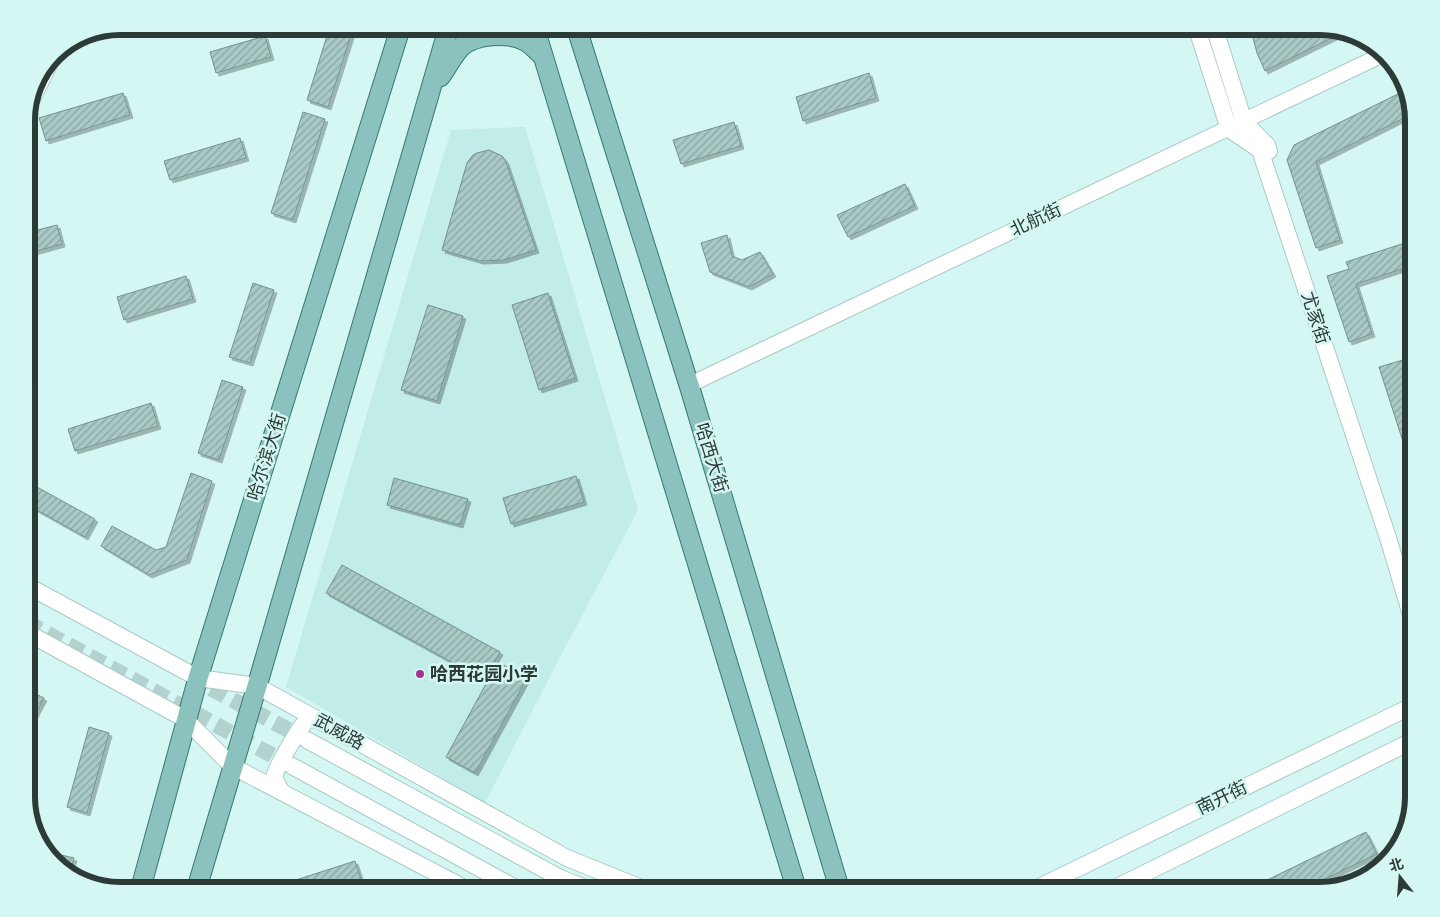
<svg xmlns="http://www.w3.org/2000/svg" width="1440" height="917" font-family="Spectral,'Noto Sans SC',serif">
<style>
.built{fill:#c1ece7}
.building{fill:url(#building-hatch);stroke:#72928e;filter:url(#shadow)}
.lines{fill:none;stroke-linecap:round;stroke-linejoin:round}
.secondary-tunnel{stroke:#b3d1ce;stroke-width:16;stroke-dasharray:16 8;stroke-linecap:butt}
.minor-casing{stroke:#a9cac6;stroke-width:13}
.tertiary-casing{stroke:#a9cac6;stroke-width:17}
.secondary-casing{stroke:#a9cac6;stroke-width:18}
.primary-casing{stroke:#377872;stroke-width:21}
.minor{stroke:#fff;stroke-width:11}
.tertiary{stroke:#fff;stroke-width:15}
.secondary{stroke:#fff;stroke-width:16}
.primary{stroke:#8bc2bd;stroke-width:19}
.poi-dot{fill:#a6348f;stroke:#d5f7f3;stroke-width:2}
.labels{text-anchor:middle;dominant-baseline:central;stroke-width:5;stroke-linejoin:round;paint-order:stroke}
.street-label{font-size:18px;fill:#2c3a38;stroke:#d5f7f3}
.poi-label{font-size:18px;font-weight:bold;fill:#2c3a38;stroke:#d5f7f3;text-anchor:start}
.rim{fill:none;stroke:#2c3a38;stroke-width:6}
</style>
<defs>
<pattern id="building-hatch" width="6" height="6" patternUnits="userSpaceOnUse" patternTransform="scale(1.25)"><rect width="6" height="6" fill="#a8c9c5"/><path d="M-1 1l2-2M0 6l6-6M5 7l2-2" fill="none" stroke="#89a4a1"/></pattern>
<filter id="shadow"><feDropShadow dx="3" dy="3" stdDeviation="0" flood-color="#0004"/></filter>
</defs>
<rect width="100%" height="100%" fill="#d5f7f3"/>
<path class="built" d="M525,127L638,510L558,661L485,803L286,687L451,130Z"/>
<path class="building" d="M330,26H354L328,107L307,100Z
M638,26H671L641,35Z
M1261,26H1274L1275,30L1280,27L1285,37L1308,26H1320L1342,33L1265,71L1257,53L1251,31Z
M265,36L271,57L216,73L210,52Z
M869,73L876,98L803,121L796,97Z
M1406,90L1412,114L1316,162L1340,240L1316,248L1287,160L1294,145Z
M123,93L130,115L46,141L39,118Z
M303,112L325,119L293,220L271,213Z
M734,122L741,146L681,164L673,140Z
M240,138L246,158L170,180L164,161Z
M489,150L502,156L506,162L536,250L504,260L480,261L442,250L467,163L473,155L477,153Z
M905,184L915,206L848,237L837,215Z
M57,225L62,244L26,254V233Z
M727,235L732,256L742,260L760,252L773,274L749,287L710,272L701,243Z
M1414,240V265L1356,284L1372,334L1349,342L1327,276L1349,269L1346,262Z
M186,276L193,299L124,320L117,297Z
M253,283L274,290L250,363L229,357Z
M548,293L575,378L539,390L512,305Z
M428,305L463,316L437,401L401,390Z
M1403,360L1414,395V476L1379,367Z
M222,380L243,387L219,460L198,453Z
M151,403L158,426L75,451L68,429Z
M191,473L212,481L187,560L149,575L101,546L112,526L156,550L166,547Z
M576,476L584,502L511,524L503,498Z
M394,478L468,499L460,525L387,505Z
M26,481L95,519L85,537L26,504Z
M342,565L500,652L484,680L326,593Z
M498,662L527,678L475,773L446,757Z
M26,689L44,698L31,722L26,720Z
M89,727L109,733L87,813L67,807Z
M1366,832L1377,854L1300,891H1270L1265,881Z
M53,853L74,858L69,875L52,858Z
M355,861L362,882L335,891H275L274,887Z"/>
<g class="lines">
<path class="secondary-tunnel" d="M26,622L292,766
M190,677L307,740"/>
<defs>
<path id="minor" d="M26,117L59,50"/>
<path id="tertiary" d="M689,385L1384,54"/>
<path id="secondary" d="M1196,26L1229,129L1260,150L1389,541L1414,625
M1214,26L1244,122L1267,145L1269,151
M26,585L198,678L257,686L567,858L649,891
M26,632L185,719L232,766L470,891
M307,740L560,878L593,891
M292,766L521,891
M282,792C278,786 274,781 275,774C278,764 300,727 307,720L317,719
M1031,891L1414,705
M1109,891L1414,740"/>
<path id="primary" d="M534,26L797,891
M576,26L689,385L840,891
M440,77C447,68 453,55 461,47C475,34 508,32 525,41C532,45 537,51 543,56
M140,891L198,678L401,26
M196,891L257,686L449,26"/>
</defs>
<use href="#minor" class="minor-casing"/>
<use href="#tertiary" class="tertiary-casing"/>
<use href="#secondary" class="secondary-casing"/>
<use href="#primary" class="primary-casing"/>
<use href="#minor" class="minor"/>
<use href="#tertiary" class="tertiary"/>
<use href="#secondary" class="secondary"/>
<use href="#primary" class="primary"/>
</g>
<circle class="poi-dot" cx="420" cy="674" r="5"/>
<g class="labels">
<g class="street-label">
<text transform="translate(1036 220) rotate(-25)">北航街</text>
<text transform="translate(1315 318) rotate(72)">尤家街</text>
<text transform="translate(267 457) rotate(-73)">哈尔滨大街</text>
<text transform="translate(711 458) rotate(73)">哈西大街</text>
<text transform="translate(339 732) rotate(29)">武威路</text>
<text transform="translate(1222 798) rotate(-26)">南开街</text>
</g>
<g class="poi-label">
<text x="430" y="674">哈西花园小学</text>
</g>
</g>
<path d="M0 0H1440V917H0ZM120 35H1320A85 85 0 0 1 1405 120V797A85 85 0 0 1 1320 882H120A85 85 0 0 1 35 797V120A85 85 0 0 1 120 35Z" fill="#d5f7f3" fill-rule="evenodd"/>
<path class="rim" d="M120 35H1320A85 85 0 0 1 1405 120V797A85 85 0 0 1 1320 882H120A85 85 0 0 1 35 797V120A85 85 0 0 1 120 35Z"/>
<g transform="translate(1400 877) rotate(343)" stroke="#d5f7f3" stroke-width="4" paint-order="stroke">
<path d="M0-4L9 19L0 12L-9 19Z" fill="#2c3a38"/>
<text y="-8" font-size="14" font-weight="bold" text-anchor="middle" fill="#2c3a38">北</text>
</g>
</svg>
